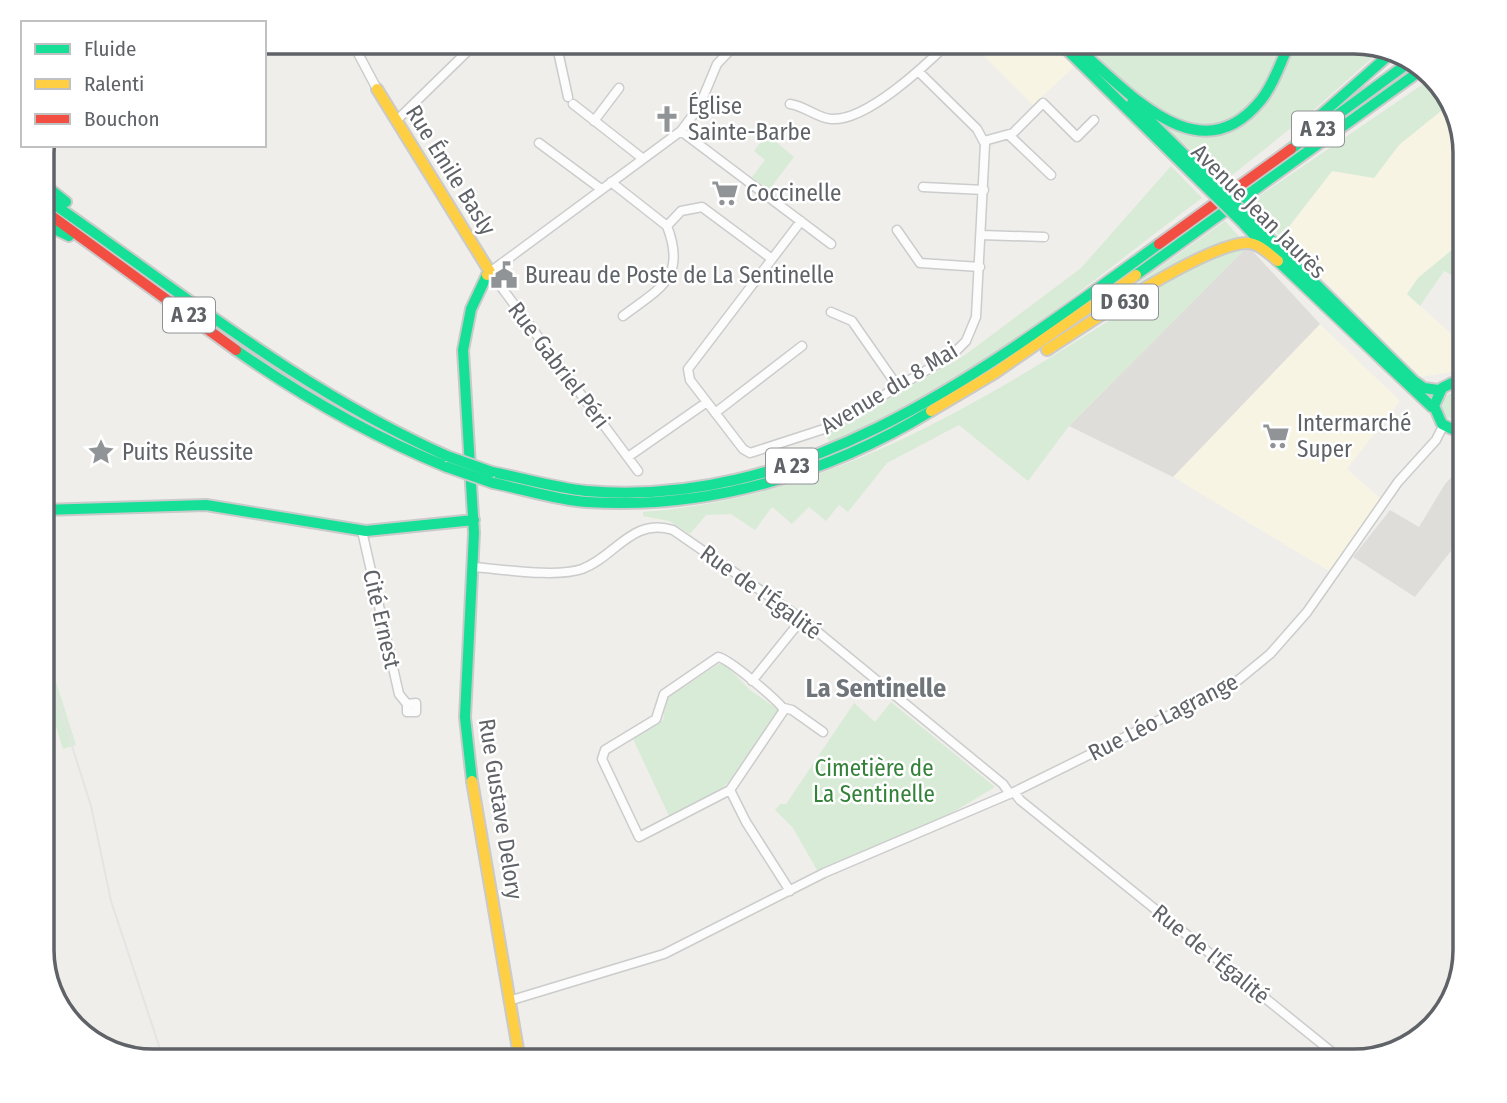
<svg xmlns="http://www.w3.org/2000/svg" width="1507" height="1103" font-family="'Fira Sans Condensed',sans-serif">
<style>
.commercial{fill:#f7f4e4}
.industrial{fill:#dfddda}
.green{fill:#d8ebd6}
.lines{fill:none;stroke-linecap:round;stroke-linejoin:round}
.street-casing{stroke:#cbcccc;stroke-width:11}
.fast-casing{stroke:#cacacb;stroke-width:14}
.slow-casing{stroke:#cacacb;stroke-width:14}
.jam-casing{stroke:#cacacb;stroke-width:14}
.street{stroke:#fdfcfc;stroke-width:8}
.fast{stroke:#16e098;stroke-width:10}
.slow{stroke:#ffcf43;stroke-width:10}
.jam{stroke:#f24e42;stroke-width:10}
.tram{stroke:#e4e4e4;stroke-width:2}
.fast-bridge-casing{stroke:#cacacb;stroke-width:14;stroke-linecap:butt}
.fast-bridge{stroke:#16e098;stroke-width:10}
.labels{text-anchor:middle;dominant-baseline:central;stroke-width:5;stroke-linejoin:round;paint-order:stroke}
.shield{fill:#fff;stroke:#8f9295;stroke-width:2}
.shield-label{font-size:21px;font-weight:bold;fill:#5f6368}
.poi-label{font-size:23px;fill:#5f6368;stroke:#fff;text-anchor:start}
.street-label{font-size:23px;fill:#5f6368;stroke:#fff}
.park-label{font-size:23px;fill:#34823a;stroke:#fff}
.quarter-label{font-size:26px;font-weight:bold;fill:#70757a;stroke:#fff}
.rim{fill:none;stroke:#5f6368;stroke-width:3.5}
</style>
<rect width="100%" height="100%" fill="#efeeea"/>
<path class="commercial" d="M970,42H1049L1074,67L1033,105Z
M1440,109L1465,153V239L1418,278L1407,294L1465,346V370L1420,377L1281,237L1333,170L1374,178L1399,145Z
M1320,324L1400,401L1347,469L1381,499L1329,571L1173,477Z"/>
<path class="industrial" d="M1248,246L1320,324L1173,477L1069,426Z
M1465,463V533L1415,597L1353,557L1390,510L1419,527L1445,484Z"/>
<path class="green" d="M1082,42H1354L1380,51L1316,108L1226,180L1163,126L1162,113L1137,95Z
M1432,78L1452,102L1399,145L1374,178L1332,171L1281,237L1249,203Z
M767,134L794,157L769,190L752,177L765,160L754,151Z
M1171,166L1202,198C1145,240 1090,285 1033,327C970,373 900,410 830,443L826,435L965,355L1081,268Z
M1225,221L1248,246L1069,426L1028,481L959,425L887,463L848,512L839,505L826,521L809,507L792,524L772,507L755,530L731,514L706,515L690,534L669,521L643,516V512C825,499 979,404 1129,308L1131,288Z
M1465,239V282L1444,271L1420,306L1407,294L1418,278Z
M1441 406a13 13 0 1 1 26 0a13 13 0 1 1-26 0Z
M48,656L76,745L63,749L42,682V658Z
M724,663L750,690L779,710L737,774L722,788L670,818L633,739L663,720L667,698L717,665Z
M891,702L995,787L945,817L817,870L793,828L775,810L780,804H786L854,703L875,722Z"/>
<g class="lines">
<defs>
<path id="street" d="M352,42L377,89
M556,42L568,97
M573,104L642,158
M790,104C805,106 817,118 831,119C866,122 926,65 949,42
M397,120L477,42
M594,121L619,88
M681,131L831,244
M1009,135L1051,175
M984,141L1013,133L1043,103L1077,137L1094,120
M539,143L601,189
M611,182L667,226C687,278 660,288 623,316
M923,187L984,190
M801,221L688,369L690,380L743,449L750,453L827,428L951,356L966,341L976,317L985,144L977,129L919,72
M667,226L681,211L702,207L772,259
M897,230L920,263L980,267
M981,235L1044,237
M831,312L852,321L898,387
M715,413L802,346
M628,457L707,402
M638,471L490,272L681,131L699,107L717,64L738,42
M362,531L399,694L407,704V712H416V703L407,704
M473,567C502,569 555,578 582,569C615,557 632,517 673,530L802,619L1003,784L1010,794
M752,681L802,619
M784,708L792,710L823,732
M730,790L784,710C780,702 728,658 718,657L664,694L656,719L605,750L602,759L639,837L730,790L746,822L790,891
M1014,792L1020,800L1343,1061
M512,1000L664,954L824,873L1014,792L1236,682L1270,654L1307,612L1398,482L1436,440L1443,426"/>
<path id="fast" d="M1059,42L1201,182
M1073,42L1099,68
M1094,63C1142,106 1205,169 1261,100C1274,84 1281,61 1290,42
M1132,103L1207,177
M1306,128L1390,54
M1291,149L1411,61
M42,183L66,202
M42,196C176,288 297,389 447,456
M1250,219L1414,381L1424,388L1438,390
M42,223L69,236
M1243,223L1278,261L1432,407
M1136,275L1424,68
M236,350C303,397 371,436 447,467
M1465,384L1452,383L1442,388L1434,406L1442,424L1452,429L1465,428
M492,472C523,478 555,488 586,491C806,510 991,366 1159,244
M493,483C523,489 556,500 587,502C708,510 828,474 931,411
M42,510L206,505L366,531L474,520
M472,781L465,717L474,533L463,350L471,309L487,275"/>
<path id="slow" d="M377,89L490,272L487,275
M1047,350C1088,324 1201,246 1246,243C1258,242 1269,254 1278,261
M931,411L995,373L1136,275
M472,781L520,1061"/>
<path id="jam" d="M42,209L236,350
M1159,244L1291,149"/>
</defs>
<use href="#street" class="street-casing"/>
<use href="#fast" class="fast-casing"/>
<use href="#slow" class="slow-casing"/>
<use href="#jam" class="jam-casing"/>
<use href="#street" class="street"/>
<use href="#fast" class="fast"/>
<use href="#slow" class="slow"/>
<use href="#jam" class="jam"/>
<path class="tram" d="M42,651L91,806L111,901L164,1061"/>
<defs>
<path id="fast-bridge" d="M1207,177L1250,219
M1201,182L1243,223
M447,456L492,472
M447,467L493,483"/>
</defs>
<use href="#fast-bridge" class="fast-bridge-casing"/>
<use href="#fast-bridge" class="fast-bridge"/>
</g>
<defs>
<symbol id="church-bare" viewBox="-9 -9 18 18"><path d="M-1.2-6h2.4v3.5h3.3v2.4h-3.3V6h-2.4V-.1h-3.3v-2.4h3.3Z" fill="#919496" stroke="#fff" stroke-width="2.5" paint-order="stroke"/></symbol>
<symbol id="supermarket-bare" viewBox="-9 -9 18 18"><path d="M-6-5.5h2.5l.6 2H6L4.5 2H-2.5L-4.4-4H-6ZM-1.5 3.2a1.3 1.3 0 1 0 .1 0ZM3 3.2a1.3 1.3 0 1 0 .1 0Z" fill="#919496" stroke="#fff" stroke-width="2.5" paint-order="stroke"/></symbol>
<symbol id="civic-bare" viewBox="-9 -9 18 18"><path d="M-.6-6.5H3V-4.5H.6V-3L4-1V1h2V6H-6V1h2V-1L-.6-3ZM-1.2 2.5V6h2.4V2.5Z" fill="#919496" stroke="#fff" stroke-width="2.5" paint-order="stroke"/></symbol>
<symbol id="sight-bare" viewBox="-9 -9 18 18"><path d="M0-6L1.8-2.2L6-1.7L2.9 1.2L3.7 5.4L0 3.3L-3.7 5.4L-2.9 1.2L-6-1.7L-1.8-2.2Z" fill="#919496" stroke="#fff" stroke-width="2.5" paint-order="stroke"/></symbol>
</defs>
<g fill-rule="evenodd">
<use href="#church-bare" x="648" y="100" width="38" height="38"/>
<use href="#supermarket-bare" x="706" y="174" width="38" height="38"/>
<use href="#civic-bare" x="485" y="256" width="38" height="38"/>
<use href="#supermarket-bare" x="1257" y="417" width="38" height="38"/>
<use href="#sight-bare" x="82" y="433" width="38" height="38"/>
</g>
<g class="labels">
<g class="shield">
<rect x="1292" y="111.5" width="52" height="35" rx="5"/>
<rect x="1092" y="284.5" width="66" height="35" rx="5"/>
<rect x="163" y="297.5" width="52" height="35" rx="5"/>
<rect x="766" y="448.5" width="52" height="35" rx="5"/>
</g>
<g class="shield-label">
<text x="1318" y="129">A 23</text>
<text x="1125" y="302">D 630</text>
<text x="189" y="315">A 23</text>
<text x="792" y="466">A 23</text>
</g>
<g class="poi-label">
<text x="688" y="106">Église<tspan x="688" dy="26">Sainte-Barbe</tspan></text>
<text x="746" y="193">Coccinelle</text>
<text x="525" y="275">Bureau de Poste de La Sentinelle</text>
<text x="1297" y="423">Intermarché<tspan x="1297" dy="26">Super</tspan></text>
<text x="122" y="452">Puits Réussite</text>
</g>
<g class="street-label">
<text transform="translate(451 170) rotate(58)">Rue Émile Basly</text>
<text transform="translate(1259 211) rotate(45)">Avenue Jean Jaurès</text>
<text transform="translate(559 365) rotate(53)">Rue Gabriel Péri</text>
<text transform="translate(889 388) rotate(-31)">Avenue du 8 Mai</text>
<text transform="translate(761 592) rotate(36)">Rue de l'Égalité</text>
<text transform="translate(382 619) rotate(77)">Cité Ernest</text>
<text transform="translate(1163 717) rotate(-27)">Rue Léo Lagrange</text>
<text transform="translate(501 809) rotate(81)">Rue Gustave Delory</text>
<text transform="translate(1211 954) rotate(39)">Rue de l'Égalité</text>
</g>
<g class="park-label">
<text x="874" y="768">Cimetière de<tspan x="874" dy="26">La Sentinelle</tspan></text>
</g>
<g class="quarter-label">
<text x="876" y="688">La Sentinelle</text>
</g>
</g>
<path d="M0 0H1507V1103H0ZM153 54H1354A99 99 0 0 1 1453 153V950A99 99 0 0 1 1354 1049H153A99 99 0 0 1 54 950V153A99 99 0 0 1 153 54Z" fill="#fff" fill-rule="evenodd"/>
<path class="rim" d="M153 54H1354A99 99 0 0 1 1453 153V950A99 99 0 0 1 1354 1049H153A99 99 0 0 1 54 950V153A99 99 0 0 1 153 54Z"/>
<rect x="21" y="21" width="245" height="126" fill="#ffffff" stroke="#bfc1c3" stroke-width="2"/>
<rect x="35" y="44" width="35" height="10" fill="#16e098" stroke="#bfc1c3" stroke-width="2"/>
<text x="84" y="56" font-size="21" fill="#5f6368">Fluide</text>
<rect x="35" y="79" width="35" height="10" fill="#ffcf43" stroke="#bfc1c3" stroke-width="2"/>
<text x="84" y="91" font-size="21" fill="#5f6368">Ralenti</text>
<rect x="35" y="114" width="35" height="10" fill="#f24e42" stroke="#bfc1c3" stroke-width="2"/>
<text x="84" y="126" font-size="21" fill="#5f6368">Bouchon</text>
</svg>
